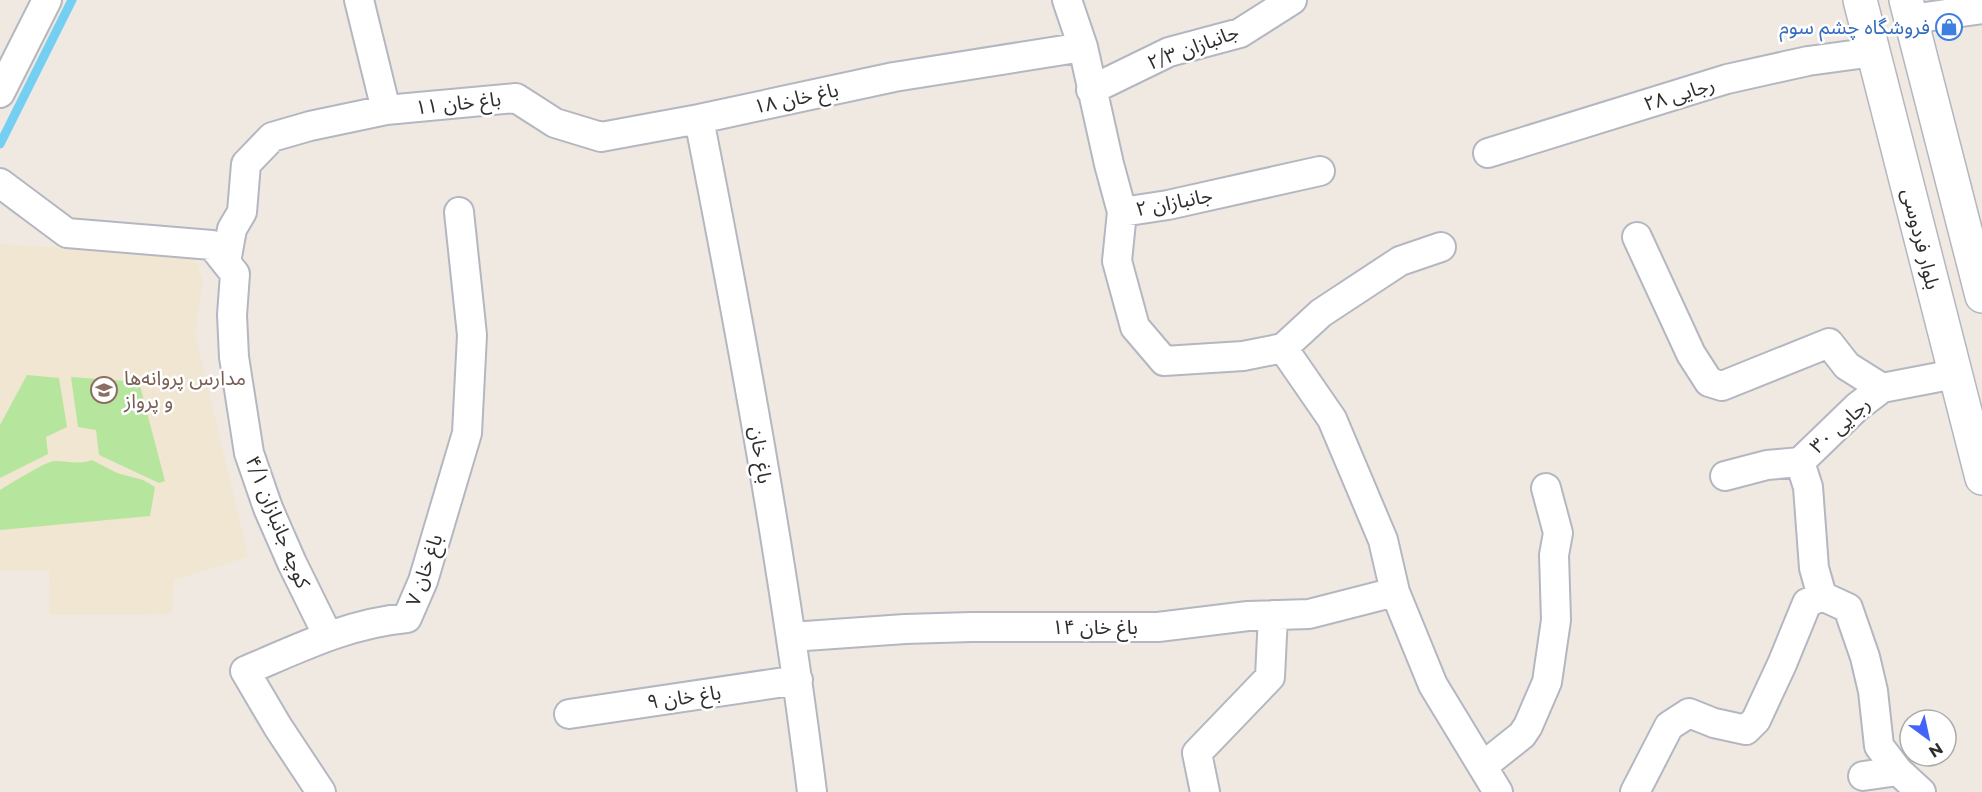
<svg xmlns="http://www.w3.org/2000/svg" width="1982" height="792" font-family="Montserrat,'Noto Sans Arabic',sans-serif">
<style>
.education{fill:#f0e6d1}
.green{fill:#b6e59e}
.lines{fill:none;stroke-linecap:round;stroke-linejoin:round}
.stream{stroke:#75cff0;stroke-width:9}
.street-casing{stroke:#b4b7c1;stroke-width:32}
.secondary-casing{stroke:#b4b7c1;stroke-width:36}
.street{stroke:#fff;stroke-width:28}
.secondary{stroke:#fff;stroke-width:33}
.labels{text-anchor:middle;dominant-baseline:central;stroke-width:5;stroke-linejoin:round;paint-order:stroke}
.shop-label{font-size:20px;fill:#366cbe;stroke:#fff;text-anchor:end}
.street-label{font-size:20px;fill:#2e2e2e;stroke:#fff}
.education-label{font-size:20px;fill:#785e54;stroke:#fff;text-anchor:start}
</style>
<rect width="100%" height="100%" fill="#efe9e1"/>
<path class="education" d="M0,244L194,256L203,281L195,334L248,557L174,580L172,614L50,615L49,571H0Z"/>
<path class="green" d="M27,375L59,378L67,427L46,437L48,454L0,478V425Z
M71,377L139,382L165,481L159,483L99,455L96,430L78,427Z
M92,460L117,473L143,480L155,487L150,516L0,530V490C10,484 45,462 54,461C68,461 79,465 92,460Z"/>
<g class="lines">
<path class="stream" d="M0,144L72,0"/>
<defs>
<path id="street" d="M359,0L386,110
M1067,0L1083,47L1109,164L1122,212L1168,205L1320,171
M1911,19L1982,9
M1091,90L1169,52L1240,33L1292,0
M0,93L47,0
M699,119C743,343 784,566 812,792
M1488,153L1727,79L1808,61L1874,52
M0,183L67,233L212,245L235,274L232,315L234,357L249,453L268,508L292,563L328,636
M1122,212L1117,261L1135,327L1164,361L1243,356L1283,348L1332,419L1383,540L1395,592L1433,685L1498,792
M1637,237L1691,354L1709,382L1722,386L1829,343L1847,366L1882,388
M226,262L232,229L242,212L246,164L272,137L310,126L386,110L516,98L555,123L601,137L699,119L894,77L1083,47
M1283,348L1321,313L1400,261L1441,247
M1800,462L1808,487L1814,568L1822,596
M1725,476L1767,465L1800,462L1857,407L1882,388L1955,374
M791,637L905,629L971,627H1158L1248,616L1309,614L1395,592
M569,714L798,680
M1483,766L1522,735L1528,726L1547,682L1556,620L1554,555L1558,533L1546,488
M1863,776L1898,771L1921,792
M321,792L278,727L245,671C297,649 349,623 407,618L423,581L467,433L472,335L459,212
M1205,792L1197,753L1270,677L1273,615
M1635,792L1669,726L1689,713L1714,723L1746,730L1756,720L1782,664L1807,603L1822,596L1848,608L1865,657L1873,691L1879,746L1898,771"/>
<path id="secondary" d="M1860,0L1982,478
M1906,0L1982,296"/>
</defs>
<use href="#street" class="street-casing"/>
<use href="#secondary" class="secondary-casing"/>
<use href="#street" class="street"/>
<use href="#secondary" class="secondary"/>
</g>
<defs>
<symbol id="shop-ring" viewBox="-11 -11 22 22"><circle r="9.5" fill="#fff" stroke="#3f7fe0" stroke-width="1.5"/><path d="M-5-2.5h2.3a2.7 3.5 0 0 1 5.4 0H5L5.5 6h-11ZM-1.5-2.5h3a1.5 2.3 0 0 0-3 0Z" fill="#3f7fe0"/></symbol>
<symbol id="school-ring" viewBox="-11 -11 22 22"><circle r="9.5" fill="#fff" stroke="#8d6e63" stroke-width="1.5"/><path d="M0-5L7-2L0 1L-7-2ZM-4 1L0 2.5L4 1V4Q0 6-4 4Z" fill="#8d6e63"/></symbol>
</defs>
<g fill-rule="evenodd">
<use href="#shop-ring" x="1934" y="12" width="30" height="30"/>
<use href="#school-ring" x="89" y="375" width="30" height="30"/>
</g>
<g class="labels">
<g class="shop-label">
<text x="1930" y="27">فروشگاه چشم سوم</text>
</g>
<g class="street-label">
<text transform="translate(1193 47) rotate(-20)">جانبازان ۲/۳</text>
<text transform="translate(1679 94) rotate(-17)">رجایی ۲۸</text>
<text transform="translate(796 98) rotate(-12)">باغ خان ۱۸</text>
<text transform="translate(458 103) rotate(-6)">باغ خان ۱۱</text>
<text transform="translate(1174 202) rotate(-11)">جانبازان ۲</text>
<text transform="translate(1921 239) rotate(76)">بلوار فردوسی</text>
<text transform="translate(1840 425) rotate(-42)">رجایی ۳۰</text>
<text transform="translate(761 455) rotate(81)">باغ خان</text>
<text transform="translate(278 522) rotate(68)">کوچه جانبازان ۴/۱</text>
<text transform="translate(424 570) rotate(-71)">باغ خان ۷</text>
<text x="1095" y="627">باغ خان ۱۴</text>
<text transform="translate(684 697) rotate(-8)">باغ خان ۹</text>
</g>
<g class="education-label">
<text x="124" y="378">مدارس پروانه‌ها<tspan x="124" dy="23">و پرواز</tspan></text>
</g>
</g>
<g transform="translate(1928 738) rotate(147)"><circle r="28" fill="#ffffff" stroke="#ababab" stroke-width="1.5"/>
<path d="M0-4.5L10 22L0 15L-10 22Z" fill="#4264fb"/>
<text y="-9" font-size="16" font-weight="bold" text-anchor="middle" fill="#2e2e2e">N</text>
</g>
</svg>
